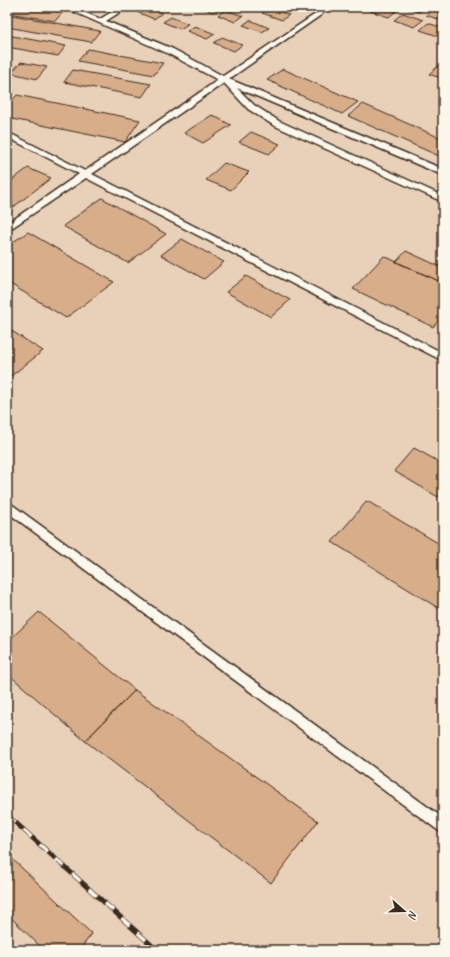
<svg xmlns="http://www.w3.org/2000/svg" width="450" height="957" font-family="Caveat,sans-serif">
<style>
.built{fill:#e9d1b9}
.building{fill:#d8ad89;stroke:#3b2a1e}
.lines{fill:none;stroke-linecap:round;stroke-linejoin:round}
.lane-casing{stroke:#3b2a1e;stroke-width:3}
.lane{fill:#fbf7ec;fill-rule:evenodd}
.rail-casing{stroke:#3b2a1e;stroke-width:5}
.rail{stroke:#fbf7ec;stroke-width:3.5;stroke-dasharray:11;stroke-linecap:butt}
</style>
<rect width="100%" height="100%" fill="#f0e1ce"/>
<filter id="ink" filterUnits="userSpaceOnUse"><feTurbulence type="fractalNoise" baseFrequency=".025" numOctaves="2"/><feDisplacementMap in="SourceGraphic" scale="8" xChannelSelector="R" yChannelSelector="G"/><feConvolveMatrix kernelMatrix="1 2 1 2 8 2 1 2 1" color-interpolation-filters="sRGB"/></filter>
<g filter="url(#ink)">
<path class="built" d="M7,7H443V950H7Z"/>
<path class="building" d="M15,7H35L63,12L55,21L9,13Z
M146,7L162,13L154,19L137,12Z
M200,7H220L213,12Z
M374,7H385L396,11L389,17L370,11Z
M403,7H425L419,12Z
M270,8L289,15L282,20L262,13Z
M226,10L243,16L235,22L218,15Z
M432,10L443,13V21L426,15Z
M403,13L423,20L414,27L394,20Z
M7,14L100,31L91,42L7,27Z
M171,17L188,24L180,29L163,22Z
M250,20L269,28L262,32L243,25Z
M428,23L443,28V35L441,37L420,30Z
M195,26L215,34L207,39L187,31Z
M7,35L66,46L58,56L7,47Z
M222,37L242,45L234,51L214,43Z
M88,49L163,63L154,75L78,61Z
M21,62L47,67L37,79L11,73Z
M443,62V79L429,74Z
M283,69L358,102L342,114L267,80Z
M73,70L151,84L142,97L64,82Z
M17,95L140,120L125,142L7,118V106Z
M363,104L443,139V152L439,156L348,116Z
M212,115L231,125L203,143L184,133Z
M251,132L280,144L269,154L239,142Z
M224,163L249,172L231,190L206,180Z
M28,168L51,178L7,212V184Z
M102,198L166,234L128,263L63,226Z
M28,232L114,282L66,318L7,282V246Z
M182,239L224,262L204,279L161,255Z
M406,251L443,268V283L396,262Z
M384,256L443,283V315L433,327L353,289Z
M246,276L290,300L271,317L226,292Z
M7,328L43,351L7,379Z
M414,448L443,464V491L438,497L394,471Z
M367,501L443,546V611L332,542Z
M39,612L135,690L85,741L7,673V642Z
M135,690L318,821L271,883L85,741Z
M7,854L92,934L79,950H44L7,914Z"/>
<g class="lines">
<defs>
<path id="lane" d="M63,7H72L100,19L120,7H128L106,21L173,49L223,76L317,13L321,7H328L321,15L229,79L443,169V175L440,174L237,88L254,105L279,121L443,196V202L273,125L248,109L224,83L92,174L443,353V361L86,178L7,231V224L79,174L7,137V132L85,171L218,80L167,53Z
M7,501L443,818V834L7,512Z"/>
</defs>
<use href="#lane" class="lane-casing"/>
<use href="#lane" class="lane"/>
<defs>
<path id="rail" d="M7,815L157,950"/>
</defs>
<use href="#rail" class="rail-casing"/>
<use href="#rail" class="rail"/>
</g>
</g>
<rect width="450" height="957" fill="none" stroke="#fbf7ec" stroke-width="24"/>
<rect x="12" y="12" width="426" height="933" fill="none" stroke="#3b2a1e" stroke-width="1.5" filter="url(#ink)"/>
<g transform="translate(404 911) rotate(110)" stroke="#fbf7ec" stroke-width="3" paint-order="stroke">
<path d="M0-3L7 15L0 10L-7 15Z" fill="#3b2a1e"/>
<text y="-6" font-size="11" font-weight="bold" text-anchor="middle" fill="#3b2a1e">N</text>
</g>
</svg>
